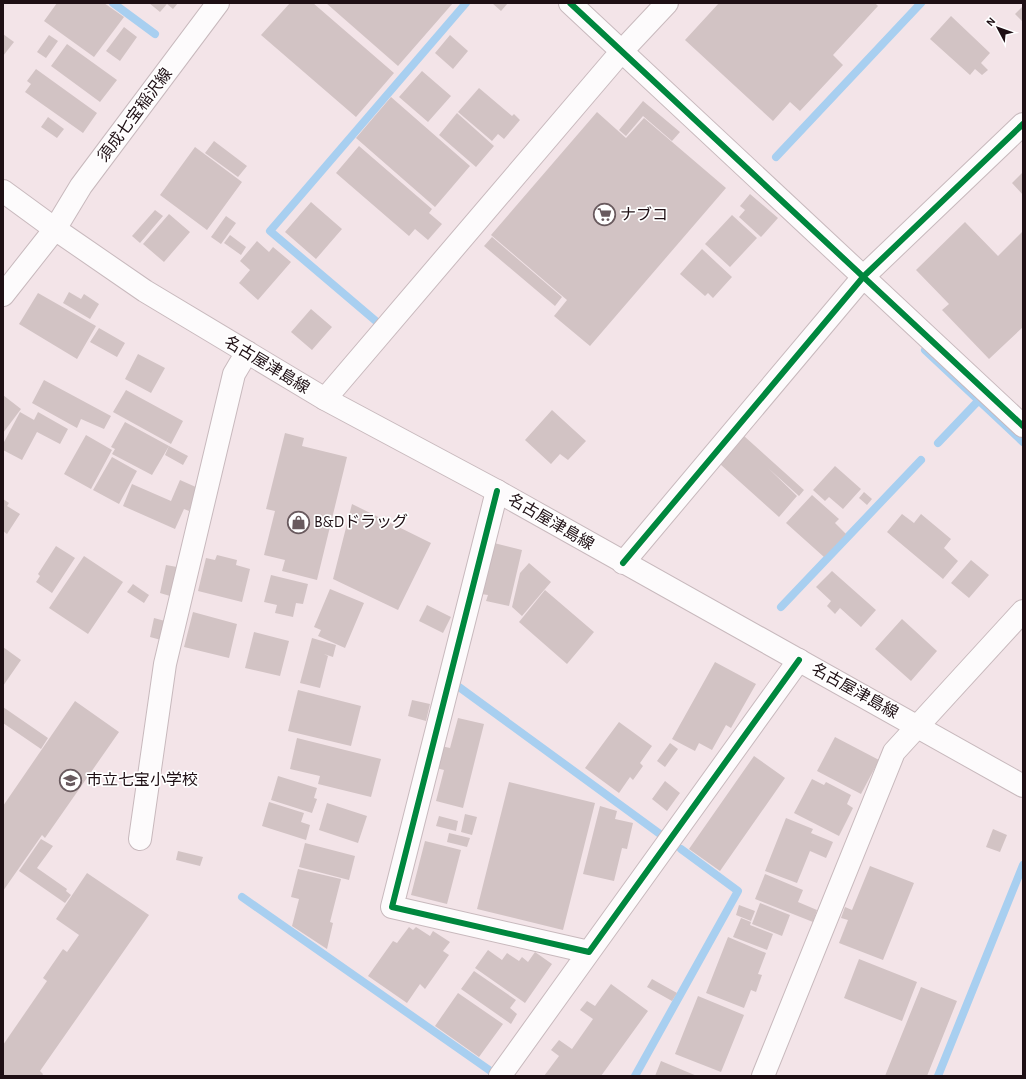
<svg xmlns="http://www.w3.org/2000/svg" width="1026" height="1079" font-family="'Alegreya Sans','Noto Sans JP',sans-serif">
<style>
.lines{fill:none;stroke-linecap:round;stroke-linejoin:round}
.stream{stroke:#a8cff0;stroke-width:8}
.building{fill:#d2c3c4}
.minor-casing{stroke:#c8b9bd;stroke-width:24}
.tertiary-casing{stroke:#c8b9bd;stroke-width:24}
.secondary-casing{stroke:#c8b9bd;stroke-width:24}
.primary-casing{stroke:#c8b9bd;stroke-width:24}
.minor{stroke:#fdfbfc;stroke-width:22}
.tertiary{stroke:#fdfbfc;stroke-width:22}
.secondary{stroke:#fdfbfc;stroke-width:22}
.primary{stroke:#fdfbfc;stroke-width:22}
.cycleway-casing{stroke:#fff;stroke-width:8}
.cycleway{stroke:#00873e;stroke-width:6}
.labels{text-anchor:middle;dominant-baseline:central;stroke-width:3.5;stroke-linejoin:round;paint-order:stroke}
.street-label{font-size:16px;fill:#1e0f14;stroke:#fff}
.poi-label{font-size:16px;fill:#1e0f14;stroke:#fff;text-anchor:start}
</style>
<rect width="100%" height="100%" fill="#f3e4e8"/>
<g class="lines">
<path class="stream" d="M113,3L155,34
M776,157L921,3
M377,322L270,231L466,3
M925,350L1023,442
M938,443L979,400
M781,607L921,460
M459,687L660,834
M242,897L492,1072
M635,1076L738,891L681,849
M938,1076L1023,865"/>
</g>
<path class="building" d="M57,3H104L124,17L94,57L44,21Z
M149,3H178L173,9L167,4L160,12Z
M290,3H313L394,73L356,117L261,35Z
M326,3H453L398,66Z
M492,3H508L501,11Z
M719,3H875L878,6L833,55L843,65L800,111L790,102L773,121L685,40Z
M1023,6V22L1015,14Z
M951,16L990,53L981,63L988,70L982,75L975,69L970,75L930,39Z
M124,27L137,37L120,61L106,51Z
M3,34L14,42L3,56Z
M49,35L58,41L46,58L37,52Z
M450,35L468,51L453,69L435,53Z
M67,44L117,80L100,102L51,66Z
M36,69L97,113L83,133L25,92L31,84L27,81Z
M422,71L451,96L428,122L399,97Z
M479,88L512,116L514,114L520,120L504,139L498,134L492,141L458,112Z
M391,97L470,166L435,207L356,138Z
M643,101L680,132L672,141L643,116L626,136L619,130Z
M597,112L626,138L644,118L726,188L590,346L554,316L567,300L491,235Z
M457,113L494,146L476,167L439,135Z
M48,117L64,129L57,138L41,127Z
M214,141L247,166L238,177L205,153Z
M359,146L432,209L429,213L442,224L428,240L415,229L409,236L336,173Z
M195,147L242,182L207,230L160,195Z
M1023,172V195L1012,183Z
M750,194L778,218L761,237L739,217L745,210L740,206Z
M311,202L342,229L316,259L285,232Z
M155,210L163,216L140,243L132,236Z
M169,214L190,232L164,262L143,244Z
M732,215L757,238L730,267L705,244Z
M226,216L236,223L221,244L211,237Z
M965,222L998,256L1023,231V327L989,359L942,310L949,304L916,270Z
M230,235L246,247L241,255L224,243Z
M492,237L562,297L555,306L484,246Z
M257,241L269,252L273,247L291,262L258,300L239,283L250,270L240,261Z
M702,249L732,277L713,298L708,293L705,296L680,274Z
M69,292L81,299L84,294L99,304L90,319L63,303Z
M38,293L96,326L77,359L19,324Z
M311,309L332,327L312,350L291,332Z
M99,328L125,343L117,357L90,342Z
M138,354L165,368L151,393L125,379Z
M44,380L111,416L104,429L81,419L77,428L32,403Z
M126,390L183,421L171,444L113,412Z
M3,395L21,409L3,433Z
M552,410L586,441L568,460L560,454L551,464L525,440Z
M20,412L34,420L38,412L68,429L60,444L37,432L22,460L3,450V444Z
M125,422L169,446L152,475L112,454L115,449L111,447Z
M285,433L304,438L302,446L347,457L317,580L282,571L285,560L264,555L275,511L266,509Z
M86,435L112,450L91,489L64,474Z
M744,436L804,490L799,496L768,468L797,496L779,517L720,464Z
M169,446L188,456L183,465L165,455Z
M112,457L137,471L119,504L93,490Z
M835,466L861,489L843,509L829,497L825,501L813,490Z
M180,480L198,488L189,511L184,509L175,529L123,506L132,484L171,501Z
M864,492L872,499L867,505L859,498Z
M812,495L839,519L835,523L846,534L824,557L786,523Z
M3,499L9,503L7,506L20,514L7,534L3,531Z
M352,504L431,543L398,610L333,579Z
M902,514L914,523L921,514L951,539L944,548L958,561L943,579L887,532Z
M494,543L522,550L509,606L486,601L488,595L481,594Z
M56,546L75,558L52,593L36,582L40,576L38,574Z
M217,555L237,560L236,565L250,569L242,602L198,591L206,558L215,560Z
M84,556L123,582L88,634L49,608Z
M971,560L989,575L969,598L951,583Z
M529,563L551,582L522,616L512,607L520,573Z
M166,565L177,567L170,596L160,593Z
M832,571L876,610L861,627L840,608L835,614L827,606L831,601L816,587Z
M271,575L308,584L303,604L296,603L293,617L275,613L277,605L264,602Z
M133,584L149,595L144,603L127,592Z
M330,589L364,603L345,648L318,636L321,630L314,627Z
M545,590L594,632L567,664L519,622Z
M427,605L451,617L443,633L419,621Z
M193,612L237,624L229,658L184,647Z
M154,618L165,621L161,640L150,637Z
M902,619L937,651L911,681L875,649Z
M254,632L289,641L280,676L245,668Z
M312,638L336,645L333,657L324,654L328,656L320,688L300,683Z
M3,647L21,660L3,686Z
M715,662L756,684L731,728L726,725L712,750L699,743L695,751L672,739Z
M298,690L361,706L351,746L288,731Z
M412,700L430,704L426,721L408,716Z
M75,701L119,732L45,838L42,835L3,891L4,810L3,806Z
M3,707L48,738L41,749L3,723Z
M458,718L484,724L463,808L436,801L444,770L436,768L441,746L450,748Z
M619,722L652,746L640,763L643,766L633,780L630,777L619,793L585,768Z
M835,737L879,760L861,794L817,771Z
M297,738L381,759L371,797L318,784L320,776L290,769Z
M670,743L678,749L665,767L657,761Z
M754,756L785,778L720,871L689,849Z
M278,776L317,788L314,798L317,799L312,813L271,800Z
M812,779L824,785L826,782L851,795L847,804L853,808L839,836L794,813Z
M665,781L680,793L667,811L652,799Z
M509,782L595,803L563,930L477,909Z
M269,802L304,813L301,822L310,825L306,840L262,826Z
M327,803L367,816L358,843L319,830Z
M600,806L617,811L615,819L633,823L627,849L622,848L614,881L583,874Z
M465,814L477,817L472,835L461,832Z
M439,816L458,821L456,831L436,826Z
M786,818L813,829L811,833L833,842L826,858L810,851L797,883L765,871Z
M993,829L1007,835L1000,852L986,847Z
M449,833L470,838L467,847L447,842Z
M41,839L53,846L37,868L67,889L66,891L71,895L65,903L19,871Z
M425,841L461,850L447,904L411,895Z
M305,843L355,856L349,880L299,867Z
M178,851L203,857L200,866L176,860Z
M870,866L914,883L883,960L839,943L848,920L841,918L845,907L852,910Z
M298,869L341,879L330,922L333,923L327,949L292,926L299,899L291,897Z
M87,873L149,915L40,1071L43,1074L42,1076H3V1045L47,981L43,978L63,949L67,952L79,935L56,919Z
M765,874L803,890L798,902L817,910L813,922L755,899Z
M760,903L790,915L782,936L752,924Z
M739,905L755,911L751,921L736,915Z
M741,918L751,922L750,925L773,934L767,950L733,937Z
M409,927L413,930L416,927L430,936L433,931L450,942L443,951L449,955L425,989L420,984L407,1003L368,976L393,941L397,943Z
M728,937L766,953L758,974L762,975L756,992L751,990L744,1008L706,993Z
M488,950L502,960L507,953L519,961L522,957L528,962L535,952L552,964L525,1003L475,968Z
M859,959L917,982L902,1021L844,998Z
M474,971L516,1000L510,1008L517,1014L511,1024L461,989Z
M652,979L677,993L672,1001L647,987Z
M611,984L648,1011L601,1076H544L559,1056L551,1050L559,1040L572,1049L593,1019L580,1010L587,1001L595,1006Z
M921,987L957,1001L927,1076H885Z
M458,993L503,1024L479,1057L435,1026Z
M698,996L744,1015L721,1072L675,1054Z
M661,1061L697,1076H655Z"/>
<g class="lines">
<defs>
<path id="minor" d="M570,3L1023,426
M325,399L621,52L667,3
M497,491L392,907L589,952L799,660
M623,563L864,276L1023,124
M140,839L165,664L234,374L247,352
M500,1076L589,952
M763,1076L894,752L1023,611"/>
<path id="tertiary" d="M3,191L55,229"/>
<path id="secondary" d="M55,229L81,186L218,3"/>
<path id="primary" d="M3,295L55,229L145,291L325,399L497,491L1023,786"/>
</defs>
<use href="#minor" class="minor-casing"/>
<use href="#tertiary" class="tertiary-casing"/>
<use href="#secondary" class="secondary-casing"/>
<use href="#primary" class="primary-casing"/>
<use href="#minor" class="minor"/>
<use href="#tertiary" class="tertiary"/>
<use href="#secondary" class="secondary"/>
<use href="#primary" class="primary"/>
<defs>
<path id="cycleway" d="M570,3L1023,426
M497,491L392,907L589,952L799,660
M623,563L864,276L1023,124"/>
</defs>
<use href="#cycleway" class="cycleway-casing"/>
<use href="#cycleway" class="cycleway"/>
</g>
<defs>
<symbol id="supermarket-ring" viewBox="-11 -11 22 22"><circle r="9.5" fill="#fff" stroke="#695a5e" stroke-width="1.5"/><path d="M-6-5.5h2.5l.6 2H6L4.5 2H-2.5L-4.4-4H-6ZM-1.5 3.2a1.3 1.3 0 1 0 .1 0ZM3 3.2a1.3 1.3 0 1 0 .1 0Z" fill="#695a5e"/></symbol>
<symbol id="shop-ring" viewBox="-11 -11 22 22"><circle r="9.5" fill="#fff" stroke="#695a5e" stroke-width="1.5"/><path d="M-5-2.5h2.3a2.7 3.5 0 0 1 5.4 0H5L5.5 6h-11ZM-1.5-2.5h3a1.5 2.3 0 0 0-3 0Z" fill="#695a5e"/></symbol>
<symbol id="school-ring" viewBox="-11 -11 22 22"><circle r="9.5" fill="#fff" stroke="#695a5e" stroke-width="1.5"/><path d="M0-5L7-2L0 1L-7-2ZM-4 1L0 2.5L4 1V4Q0 6-4 4Z" fill="#695a5e"/></symbol>
</defs>
<g fill-rule="evenodd">
<use href="#supermarket-ring" x="592" y="202" width="25" height="25"/>
<use href="#shop-ring" x="286" y="510" width="25" height="25"/>
<use href="#school-ring" x="58" y="768" width="25" height="25"/>
</g>
<g class="labels">
<g class="street-label">
<text transform="translate(135 115) rotate(-53)">須成七宝稲沢線</text>
<text transform="translate(267 365) rotate(31)">名古屋津島線</text>
<text transform="translate(551 522) rotate(30)">名古屋津島線</text>
<text transform="translate(855 691) rotate(29)">名古屋津島線</text>
</g>
<g class="poi-label">
<text x="620" y="215">ナブコ</text>
<text x="314" y="522">B&amp;Dドラッグ</text>
<text x="86" y="780">市立七宝小学校</text>
</g>
</g>
<rect width="1026" height="1079" fill="none" stroke="#1e0f14" stroke-width="8"/>
<g transform="translate(998 28) rotate(311)" stroke="#ffffff" stroke-width="3" paint-order="stroke">
<path d="M0-3L7 15L0 10L-7 15Z" fill="#1e0f14"/>
<text y="-6" font-size="11" font-weight="bold" text-anchor="middle" fill="#1e0f14">N</text>
</g>
</svg>
